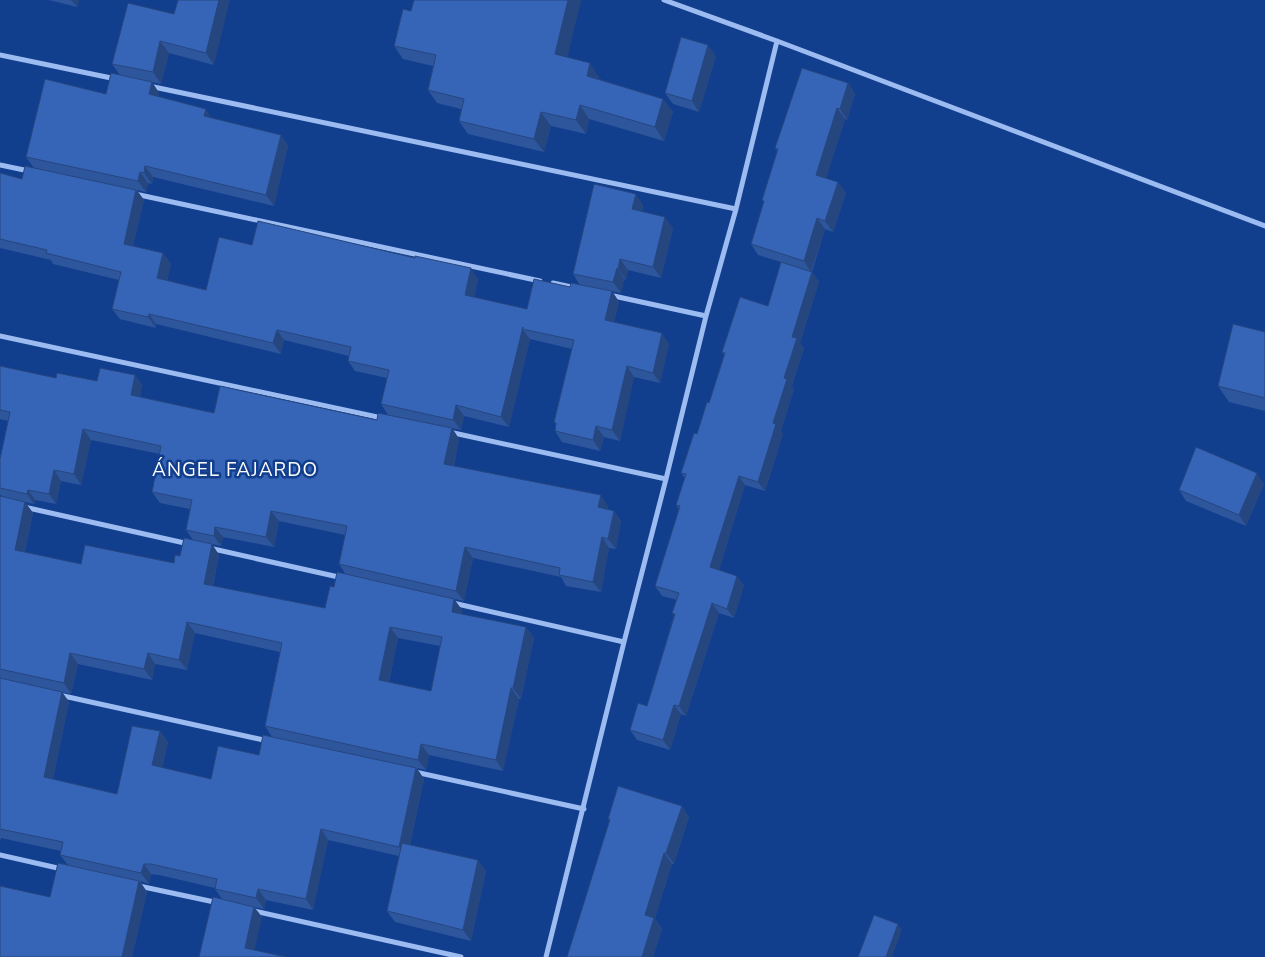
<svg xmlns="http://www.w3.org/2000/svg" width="1265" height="957" font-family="'Nunito Sans',sans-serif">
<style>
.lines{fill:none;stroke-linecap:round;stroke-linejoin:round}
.minor{stroke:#9cbcf1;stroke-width:5}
.wall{fill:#2e569d;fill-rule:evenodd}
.shaded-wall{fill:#26467f}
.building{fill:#3664b6;stroke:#26467f;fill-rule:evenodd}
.labels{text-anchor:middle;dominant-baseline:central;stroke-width:5;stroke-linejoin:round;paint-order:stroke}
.neighbourhood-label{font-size:19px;letter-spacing:1px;fill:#fff;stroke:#123e8e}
</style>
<rect width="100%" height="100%" fill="#123e8e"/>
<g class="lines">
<path class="minor" d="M664,0L777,41L1265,226
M0,55L116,79
M149,86L736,209
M0,165L29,171
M135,194L540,281
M553,283L576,288
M609,295L706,316
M0,336L382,418
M449,432L666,479
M24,507L189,544
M209,548L343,578
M453,603L624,642
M59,695L268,741
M415,772L584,809
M0,855L62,869
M139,886L219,903
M254,911L461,957
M546,957L624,642L666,479L706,316L736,209L777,41"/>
</g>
<path class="wall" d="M49,0H79L77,7Z
M178,0L214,65L169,53L161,84L152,82L159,93L158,97L212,118L281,135L288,146L274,206L153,177L152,184L148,183L146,192L137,190L144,200L133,246L163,253L171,264L167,281L206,290L252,245L478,279L474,297L527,309L570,287L580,285L573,274L643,205L642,212L673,228L661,278L628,270L626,280L624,279L621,293L612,291L619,302L614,322L669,344L660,383L634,377L620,441L604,437L600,451L562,442L555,431L556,424L554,422L572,349L530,339L509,427L464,416L461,430L452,428L459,439L454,466L608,506V509L614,511L621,521L616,549L609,548L601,592L566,586L561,577L473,558L464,601L454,599L462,610L461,614L526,627L534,638L521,699H519L503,771L429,755L426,770L417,768L424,779L410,845L486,871L471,941L395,922L387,911L399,856L328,840L313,910L266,900L264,909L254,907L262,917L199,957L222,899L215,889V888L159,875L151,874L149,884L140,881L147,892L132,957H0L50,897L68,865L60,855L61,851L1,838L0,841V496L2,497L0,494V459L8,421L0,419V366L56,378L97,381L135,375L142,385L140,397L214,413L377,420L388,415L381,404L387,378L355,371L348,361L349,356L284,340L281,354L156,324V328L120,319L112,309L119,280L53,264L51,260L0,248V173L22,179L34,168L26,157L106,94L120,75L112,64L174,14ZM91,440L160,454L152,492L160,503L190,509L186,530L193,540L174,563L81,564L25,552L33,513L25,502L34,504L35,500L56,504L61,481L81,485ZM279,521L345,535L339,564L346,575L334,587L325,608L213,586L219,555L212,544L221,546L223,537L274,547ZM195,633L280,652L265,726L272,737L259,755L211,779L162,768L168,742L160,731L117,794L53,779L69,702L62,692L71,694L78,664L152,680L155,664L187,670ZM398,638L440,646L431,691L389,682Z
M414,0H581L567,57L599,77V79L663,99L673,112L664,141L589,119L586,134L551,126L544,152L468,134L459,121L461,109L437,103L428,90L433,66L403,59L394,46L411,11Z
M716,56L699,112L673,104L665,93Z
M848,83L855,94L847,120L845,119L826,178L846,193L833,232L825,229L812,272L819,282L800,343L804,348L792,386L794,389L781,431L783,434L765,491L745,485L719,570L744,585L734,618L719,613L686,716L681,714L670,750L637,740L630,730L647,706L674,615L672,613L677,600L662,596L655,586L679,510L676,505L685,478L681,473L709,403L724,355L722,352L768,306L781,262L758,255L751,244L764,203L762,200L777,151L775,148Z
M1265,332V411L1229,402L1218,386Z
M1264,484L1246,526L1186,501L1179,490Z
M682,806L689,817L674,864H672L655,918L662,929L653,957H567L610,821L608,819Z"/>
<path class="shaded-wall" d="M71,0H79L77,7Z
M219,0H230L214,65L206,53Z
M568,0H581L565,68L555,54Z
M160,41L169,53L161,84L153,72Z
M708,45L716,56L699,112L692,101Z
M590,63L599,77L596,89L587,76Z
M152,82L159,93L156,105L149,94Z
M848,83L855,94L847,120L840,109Z
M663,99L673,112L664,141L655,127Z
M580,105L589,119L586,134L576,120Z
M837,108L845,119L824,186L816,175Z
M206,109L213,120L204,116Z
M541,112L551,126L544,152L534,139Z
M281,135L288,146L274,206L266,195Z
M145,166L153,177L152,184L144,173Z
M140,172L148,183L146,192L138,181Z
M838,182L846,193L833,232L825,221Z
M136,190L144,200L131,254L124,244Z
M636,194L643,205L640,220L632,209Z
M665,217L673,228L661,278L653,267Z
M817,218L825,229L811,272L804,261Z
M163,253L171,264L165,289L157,278Z
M620,259L628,270L626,280L618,269Z
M471,268L478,279L472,305L465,295Z
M617,268L624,279L621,293L613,282Z
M812,272L819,282L800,343L804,348L792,386L794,389L781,431L783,434L765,491L758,482L773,423L792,337Z
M612,291L619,302L612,330L605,320Z
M149,314L156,324V328L148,317Z
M522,329L530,339L509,427L501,417Z
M277,330L284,340L281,354L273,343Z
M662,333L669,344L660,383L653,373Z
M627,366L634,377L620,441L612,430Z
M135,375L142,385L138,406L131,395Z
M456,405L464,416L461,430L453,420Z
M596,426L604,437L600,451L593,440Z
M452,428L459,439L452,475L444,464Z
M83,429L91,440L81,485L74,474Z
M54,470L61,481L56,504L49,494Z
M1257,473L1264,484L1246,526L1239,515Z
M739,476L745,485L717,577L710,567Z
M28,490L35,500L34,504L27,494Z
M601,495L608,506L606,518L598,507Z
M25,502L33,513L23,561L15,550Z
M271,511L279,521L274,547L266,537Z
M614,511L621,521L616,549L608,539Z
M215,527L223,537L221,546L214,536Z
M602,537L609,548L601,592L593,582Z
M212,544L219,555L211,595L204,584Z
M465,547L473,558L464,601L456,591Z
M737,576L744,585L734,618L727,609Z
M454,599L462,610L459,623L452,612Z
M712,603L719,613L686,716L679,706Z
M187,622L195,633L187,670L179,660Z
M390,627L398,638L387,691L379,680Z
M526,627L534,638L521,699L513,688Z
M70,653L78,664L71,694L64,683Z
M148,653L155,664L152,680L144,669Z
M511,688L519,699L503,771L496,760Z
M62,692L69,702L51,788L44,777Z
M674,705L681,714L670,750L663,740Z
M160,731L168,742L160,776L152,765Z
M421,744L429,755L426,770L418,760Z
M416,768L424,779L407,858L399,847Z
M682,806L689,817L674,864L666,853Z
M321,829L328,840L313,910L306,899Z
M664,853L672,864L655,918L662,929L653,957H642L645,915Z
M478,860L486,871L471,941L463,930Z
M144,864L151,874L149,884L141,873Z
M139,881L147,892L132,957H122Z
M258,889L266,900L264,909L256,898Z
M254,907L262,917L253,957L245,948Z
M898,924L902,930L892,957H886Z"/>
<path class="building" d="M178,0H219L206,53L160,41L153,72L112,64L128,3L174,14Z
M414,0H568L555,54L590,63L587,76L663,99L655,127L580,105L576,120L541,112L534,139L459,121L464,99L428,90L436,55L394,46L403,9L411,11Z
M681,37L708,45L692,101L665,93Z
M802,68L848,83L840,109L837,108L816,175L838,182L825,221L817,218L804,261L751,244L764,201L762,200L778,149L775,148Z
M111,73L152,82L149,94L206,109L204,116L281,135L266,195L145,166L144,173L140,172L138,181L26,157L45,79L106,94Z
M25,166L136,190L124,244L163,253L157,278L206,290L219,237L252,245L258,221L415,258V256L471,268L465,295L527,309L534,279L570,287L571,283L612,291L605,320L662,333L653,373L627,366L612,430L596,426L593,440L555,431L556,423L554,422L574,340L522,329L523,327L501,417L456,405L453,420L381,404L389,370L348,361L351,347L277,330L273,343L149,314L148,317L112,309L121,272L46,253L47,250L0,239V173L22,179Z
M594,184L636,194L632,209L665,217L653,267L620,259L618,269L617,268L613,282L573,274Z
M781,262L812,272L792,337L797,338L784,378L787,379L773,423L776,424L758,482L739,476L710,567L737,576L727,609L712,603L679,706L674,705L663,740L630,730L638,703L647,706L675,614L672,613L679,593L655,586L680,506L676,505L686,474L681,473L694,433L697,434L707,402L709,403L725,353L722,352L740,297L768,306Z
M1233,324L1265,332V398L1218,386Z
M0,366L56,378L57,373L97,381L100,368L135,375L131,395L214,413L220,386L377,420L378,413L452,428L444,464L601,495L598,507L614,511L608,539L602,537L593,582L559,575L560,568L465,547L456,591L339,564L347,526L271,511L266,537L215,527L214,536L186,530L192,500L152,492L161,446L83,429L74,474L54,470L49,494L28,490L27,494L0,488V459L10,412L0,410Z
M1196,447L1257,473L1239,515L1179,490Z
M0,496L25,502L15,550L81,564L85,545L174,563L175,555L180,556L184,538L212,544L204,584L325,608L330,586L334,587L337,572L454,599L452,612L526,627L513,688H511L496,760L421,744L418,760L265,726L282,643L187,622L179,660L148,653L144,669L70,653L64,683L0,669ZM390,627L442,637L431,691L379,680Z
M0,678L62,692L44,777L117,794L132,726L160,731L152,765L211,779L218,746L259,755L263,735L416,768L399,847L321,829L306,899L258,889L256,898L215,889L217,879L151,864H144L141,873L60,855L63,842L0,829Z
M618,786L682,806L666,853H664L645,915L654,918L642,957H567L610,819H608Z
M402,843L478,860L463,930L387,911Z
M58,863L139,881L122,957H0V886L50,897Z
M213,897L254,907L245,948L286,957H199Z
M874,915L898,924L886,957H858Z"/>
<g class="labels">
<g class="neighbourhood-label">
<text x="235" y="470">ÁNGEL FAJARDO</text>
</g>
</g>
</svg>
